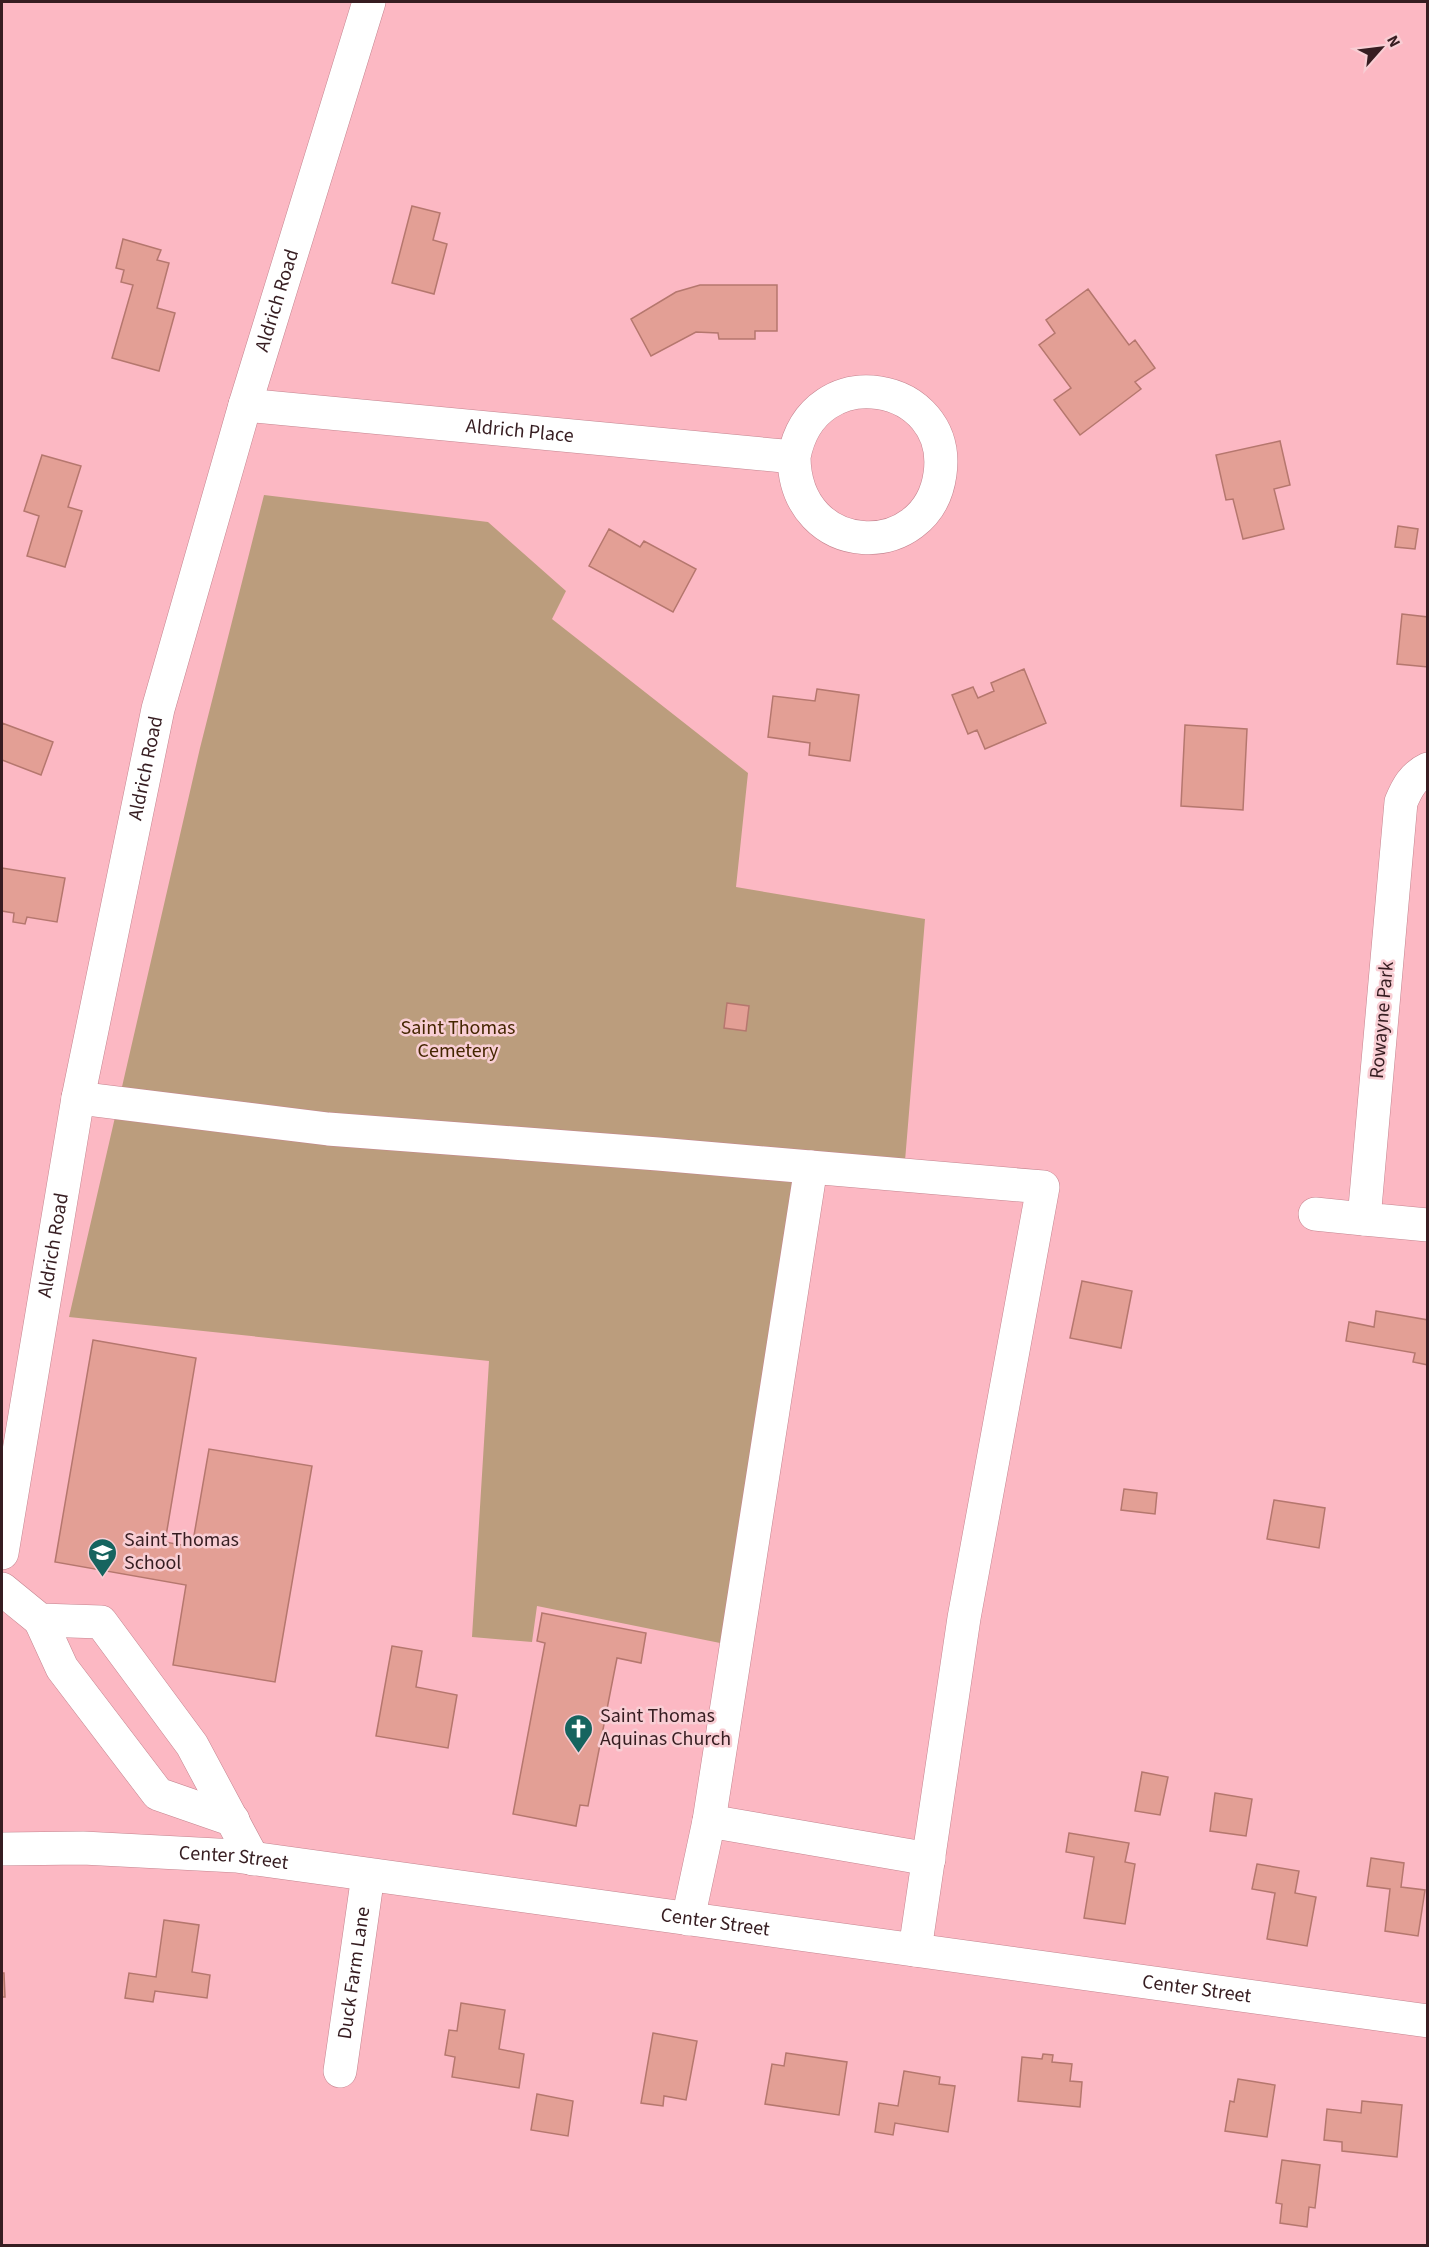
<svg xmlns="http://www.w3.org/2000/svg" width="1429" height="2247" font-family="'Source Sans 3',sans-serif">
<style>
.green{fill:#bb9d7d}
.building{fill:#e39f95;stroke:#b5776e;stroke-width:1.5}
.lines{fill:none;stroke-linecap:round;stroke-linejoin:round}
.minor-casing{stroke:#c4848f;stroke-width:34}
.minor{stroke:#fff;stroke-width:33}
.labels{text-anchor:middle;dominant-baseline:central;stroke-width:5;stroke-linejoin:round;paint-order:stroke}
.street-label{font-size:20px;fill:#361d21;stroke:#f8ced4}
.park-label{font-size:20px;fill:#442600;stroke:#f8ced4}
.poi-label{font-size:20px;fill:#361d21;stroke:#f8ced4;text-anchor:start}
</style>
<rect width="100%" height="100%" fill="#fcb8c3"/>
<path class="green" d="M264,495L488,522L566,591L552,619L748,773L736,887L925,919L905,1161L796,1156L730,1645L537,1606L532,1642L472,1637L489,1361L69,1317L200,748Z"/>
<path class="building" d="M412,206L440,213L433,240L447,244L434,294L392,283Z
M123,239L161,250L157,260L169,263L157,308L175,313L159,371L112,358L133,285L121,282L124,270L116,268Z
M700,285H777V331H755V339H719L718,333L696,332L651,356L631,319L676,292Z
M1088,289L1129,345L1135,340L1155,368L1135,382L1141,389L1080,435L1054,400L1071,388L1039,345L1055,333L1046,320Z
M1280,441L1290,485L1274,489L1284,529L1243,539L1233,499L1226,500L1216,455Z
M42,455L81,466L68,507L82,511L65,567L27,556L39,516L24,511Z
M1398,526L1418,529L1415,549L1395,547Z
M609,529L640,547L644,541L696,569L673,612L589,566Z
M1402,614L1428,617V667L1397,664Z
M1024,669L1046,723L985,749L977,730L968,734L952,695L973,687L978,698L994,691L991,683Z
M817,689L859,695L850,761L809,755L810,743L768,737L773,696L815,701Z
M2,723L53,742L41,775L2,760Z
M1185,725L1247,729L1243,810L1181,806Z
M2,868L65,878L57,922L27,917L25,924L13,922L14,913L2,911Z
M727,1003L749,1006L746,1031L724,1028Z
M1082,1281L1132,1291L1121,1348L1070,1338Z
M1376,1311L1428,1320V1365L1413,1362L1415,1353L1346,1341L1349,1322L1374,1327Z
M93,1340L196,1358L165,1542L192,1547L209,1449L312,1466L275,1682L173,1665L186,1585L55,1562Z
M1124,1489L1157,1493L1155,1514L1121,1510Z
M1274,1500L1325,1508L1319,1548L1267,1539Z
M542,1613L646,1633L641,1663L617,1658L588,1806L580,1805L576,1826L513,1814L545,1643L537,1641Z
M392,1646L422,1651L416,1687L457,1695L448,1748L376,1736Z
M1142,1772L1168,1777L1160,1815L1135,1811Z
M1215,1793L1252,1799L1246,1836L1210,1831Z
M1069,1833L1129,1843L1125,1862L1135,1864L1125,1924L1084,1918L1094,1857L1066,1852Z
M1371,1858L1404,1863L1401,1887L1425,1890L1418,1936L1385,1931L1390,1889L1367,1886Z
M1257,1864L1299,1871L1295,1893L1316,1897L1307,1946L1267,1939L1275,1893L1252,1889Z
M164,1920L199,1925L192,1972L210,1975L207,1998L155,1991L153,2002L125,1998L129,1973L156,1977Z
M2,1973H4L5,1997H2Z
M461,2003L505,2010L499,2049L524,2054L519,2088L452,2077L455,2057L445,2055L449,2030L457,2031Z
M653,2033L697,2041L686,2100L664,2096L663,2106L641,2103Z
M786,2053L847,2062L839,2115L765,2104L772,2064L784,2066Z
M1043,2054L1053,2055L1052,2062L1072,2064L1070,2081L1082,2082L1080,2107L1018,2101L1022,2057L1042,2059Z
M904,2071L940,2077L939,2084L955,2086L948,2132L895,2123L893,2135L875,2132L879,2103L898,2106Z
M1238,2079L1275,2085L1267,2137L1225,2131L1230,2101L1234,2102Z
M537,2094L573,2101L568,2136L531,2130Z
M1362,2101L1402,2105L1397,2157L1342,2151V2142L1324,2140L1327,2109L1361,2113Z
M1282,2160L1320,2165L1315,2208L1309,2207L1307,2227L1280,2223L1282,2204L1276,2203Z"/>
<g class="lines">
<defs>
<g id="minor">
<path id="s1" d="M245,405L794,457C813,355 953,382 940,474C928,563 795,560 794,457"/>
<path d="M1428,769C1413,776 1407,788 1401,802L1364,1219L1428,1225"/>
<path d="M78,1098L328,1129L658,1154L1043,1187L964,1618L915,1950"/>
<path d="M1315,1214L1364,1219"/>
<path id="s2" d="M2,1553L78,1098L158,709L245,405L369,2"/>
<path d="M2,1589L40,1620L101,1622L192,1745L253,1859"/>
<path d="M40,1620L62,1668L158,1794L233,1820"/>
<path d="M709,1821L929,1859"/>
<path id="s3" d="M2,1849L83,1848L236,1856L1428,2021"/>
<path d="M688,1919L709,1821L811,1167"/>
<path id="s4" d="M340,2071L368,1875"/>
</g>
</defs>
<use href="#minor" class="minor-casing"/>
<use href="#minor" class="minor"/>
</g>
<defs>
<symbol id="school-pin" viewBox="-11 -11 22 30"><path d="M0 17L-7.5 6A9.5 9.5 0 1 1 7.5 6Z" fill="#16645f" stroke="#f8ced4"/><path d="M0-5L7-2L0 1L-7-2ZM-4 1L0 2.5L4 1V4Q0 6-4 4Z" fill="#fff"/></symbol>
<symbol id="church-pin" viewBox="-11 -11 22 30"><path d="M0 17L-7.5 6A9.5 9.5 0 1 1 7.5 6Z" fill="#16645f" stroke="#f8ced4"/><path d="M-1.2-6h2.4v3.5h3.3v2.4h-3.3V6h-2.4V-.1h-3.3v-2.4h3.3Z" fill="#fff"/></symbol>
</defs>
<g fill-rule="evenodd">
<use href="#school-pin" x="86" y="1536" width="33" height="45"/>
<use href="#church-pin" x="562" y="1712" width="33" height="45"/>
</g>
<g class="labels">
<g class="street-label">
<text stroke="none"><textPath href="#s2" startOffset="1284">Aldrich Road</textPath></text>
<text stroke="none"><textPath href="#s1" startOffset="276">Aldrich Place</textPath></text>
<text stroke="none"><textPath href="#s2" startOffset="798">Aldrich Road</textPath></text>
<text transform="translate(1382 1020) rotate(-85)">Rowayne Park</text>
<text stroke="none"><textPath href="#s2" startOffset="312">Aldrich Road</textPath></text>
<text stroke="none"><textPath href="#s3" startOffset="232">Center Street</textPath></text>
<text stroke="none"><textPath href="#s3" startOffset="718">Center Street</textPath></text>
<text stroke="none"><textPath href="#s4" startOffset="99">Duck Farm Lane</textPath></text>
<text stroke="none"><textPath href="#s3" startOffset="1204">Center Street</textPath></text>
</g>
<g class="park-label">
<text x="458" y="1028">Saint Thomas<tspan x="458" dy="23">Cemetery</tspan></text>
</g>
<g class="poi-label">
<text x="124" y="1540">Saint Thomas<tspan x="124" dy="23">School</tspan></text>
<text x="600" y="1716">Saint Thomas<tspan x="600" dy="23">Aquinas Church</tspan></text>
</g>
</g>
<rect width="1429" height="2247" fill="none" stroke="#361d21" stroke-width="6"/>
<g transform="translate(1381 48) rotate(62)" stroke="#f8ced4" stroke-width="4.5" paint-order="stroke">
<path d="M0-4.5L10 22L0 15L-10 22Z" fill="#361d21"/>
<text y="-9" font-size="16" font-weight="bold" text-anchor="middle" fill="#361d21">N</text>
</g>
</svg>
